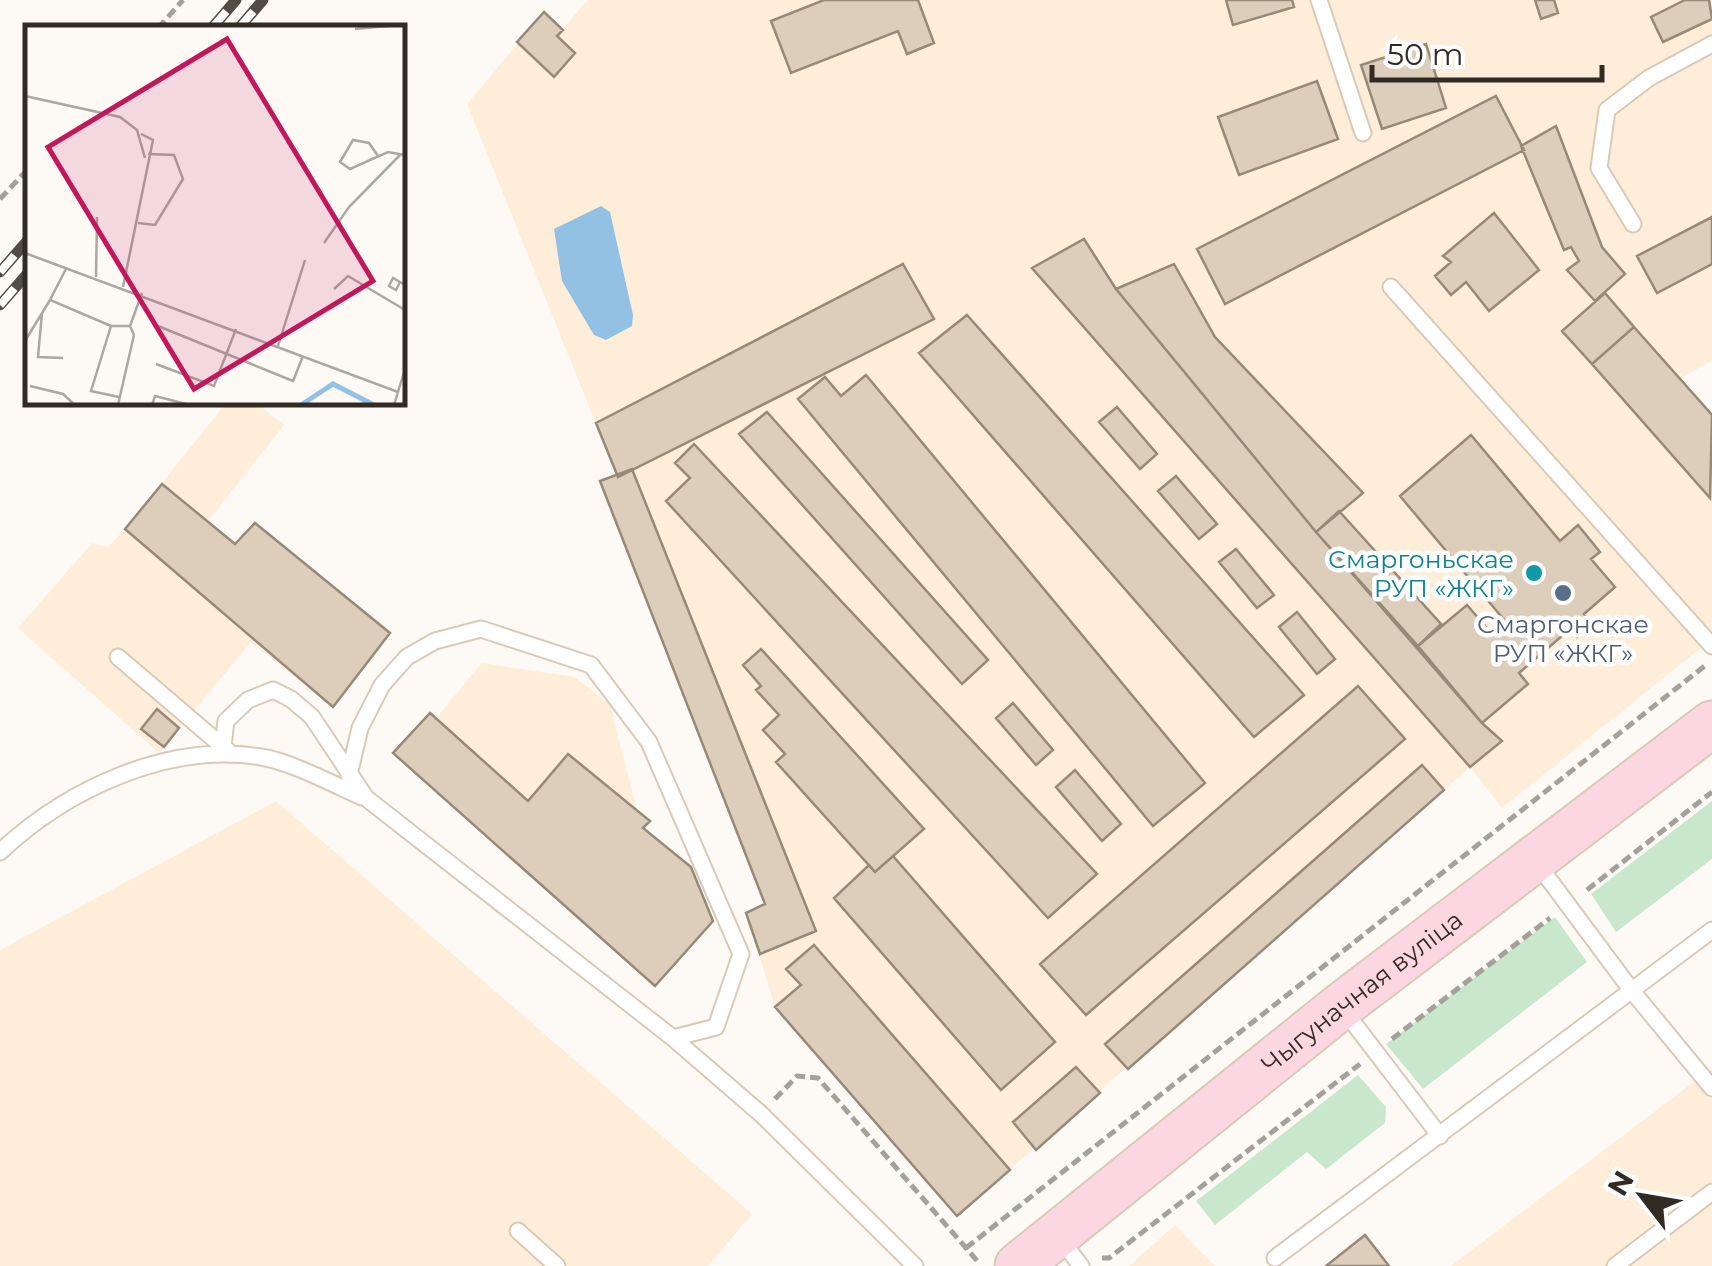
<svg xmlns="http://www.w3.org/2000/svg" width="1712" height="1266" font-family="Montserrat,sans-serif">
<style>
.built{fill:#feeed9}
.green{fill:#c9e7cc}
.water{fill:#93c1e4}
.building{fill:#ddcebb;stroke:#978978;stroke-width:2.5}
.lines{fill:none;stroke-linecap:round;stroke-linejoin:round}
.lane-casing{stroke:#d8cab7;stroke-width:19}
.secondary-casing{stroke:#d8cab7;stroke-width:49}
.path{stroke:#a4a09a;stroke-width:5;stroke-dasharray:10 5;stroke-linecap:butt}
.lane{stroke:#fff;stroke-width:15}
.secondary{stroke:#fcd7e2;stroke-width:45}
.rail-casing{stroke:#514c45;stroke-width:11}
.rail{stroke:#fff;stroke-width:8;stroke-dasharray:22;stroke-linecap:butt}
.culture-dot{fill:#0f9aa8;stroke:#fff;stroke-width:4}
.service-dot{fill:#5c6f8a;stroke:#fff;stroke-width:4}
.labels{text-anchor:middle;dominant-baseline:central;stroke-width:9;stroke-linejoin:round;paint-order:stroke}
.culture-label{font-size:25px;fill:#0d838f;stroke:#fff;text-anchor:end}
.service-label{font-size:25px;fill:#4e5e75;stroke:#fff}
.street-label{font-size:25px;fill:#312b24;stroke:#fff}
.inset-river{fill:none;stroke:#93c1e4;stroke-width:5}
.inset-road{fill:none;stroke:#aba7a2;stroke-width:2.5}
.view{fill:#c2185b;fill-opacity:0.15;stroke:#c2185b;stroke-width:5}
.inset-edge{fill:none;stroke:#312b24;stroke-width:5}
</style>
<rect width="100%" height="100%" fill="#fdfaf6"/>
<path class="built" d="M587,0H1712V360L1680,379L1712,415V639L1502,808L1470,767L957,1216L775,1007L746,913L765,903L600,481L617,476L467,104L544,12L563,29Z
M255,402L284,425L208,521L235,543L255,523L390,633L333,707L251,642L159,753L18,628L92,543L108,547L125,529L226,403Z
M482,663L575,677L610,705L637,810L650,821L643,828L693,873L713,921L655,986L393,753L430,713L436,718Z
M276,801L752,1214L708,1266H0V950Z
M1712,1068V1266H1451Z
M1175,1225L1215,1266H1129Z"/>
<path class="green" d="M1712,801V859L1616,932L1591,894Z
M1555,917L1587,962L1423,1089L1386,1044Z
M1358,1075L1386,1107L1385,1123L1326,1169L1307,1152L1215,1225L1196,1201Z"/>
<path class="water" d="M601,206L610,212L633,315L632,326L606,340L594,335L562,281L554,229Z"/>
<path class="building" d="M824,0H918L934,43L907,54L898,31L791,73L771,21Z
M1226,0H1292L1294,7L1233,25Z
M1535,0H1554L1558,13L1541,19Z
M1685,0H1709L1712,19L1663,42L1651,17Z
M544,12L563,30L557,36L575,53L554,77L517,42Z
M1426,44L1446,108L1382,129L1361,65Z
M1317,81L1338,139L1239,175L1218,117Z
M1496,96L1524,150L1225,304L1197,249Z
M1556,126L1602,247L1625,274L1595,301L1567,270L1579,261L1571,247L1564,250L1521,146Z
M1494,213L1539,270L1489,311L1466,282L1451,295L1435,276L1451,262L1443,256Z
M1712,217V264L1657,293L1637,256Z
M1084,239L1116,289L1316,532L1482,723L1502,741L1470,767L1032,268Z
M903,264L934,319L618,477L596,423Z
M1174,264L1215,337L1363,493L1316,532L1116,289Z
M1605,293L1634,327L1592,364L1562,331Z
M967,315L1304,695L1254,737L919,353Z
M1634,327L1712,415L1710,498L1592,364Z
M866,375L1205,783L1153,826L798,399L825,377L841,396Z
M1117,407L1157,454L1140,469L1099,422Z
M767,412L988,660L962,684L739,434Z
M1471,435L1560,541L1578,525L1600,552L1591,559L1615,587L1584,614L1592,624L1577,637L1570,629L1519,673L1528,684L1482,723L1418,646L1467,605L1492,634L1506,622L1400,496Z
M694,444L1097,874L1048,918L666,501L690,478L675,463Z
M632,469L816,931L760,954L746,913L765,904L600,481Z
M1176,476L1217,524L1199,539L1158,491Z
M162,484L235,544L255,523L390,633L333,707L125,529Z
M1339,511L1441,624L1418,646L1316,532Z
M1236,549L1274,595L1257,608L1219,562Z
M1297,612L1335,659L1317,674L1279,627Z
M761,649L924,829L875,872L776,762L785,754L763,730L779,715L756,690L761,686L743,665Z
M1358,686L1405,739L1086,1015L1040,964Z
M1013,703L1053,750L1036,765L996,718Z
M157,709L179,728L164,747L141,729Z
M430,713L528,801L568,754L650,821L643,828L691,867L713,921L655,986L393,753Z
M1422,765L1444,790L1128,1069L1105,1044Z
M1075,770L1121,824L1102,841L1056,787Z
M893,856L1055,1042L1001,1090L834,898L869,865L875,872Z
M814,945L1010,1170L957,1216L775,1007L801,985L786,969Z
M1076,1067L1100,1093L1036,1150L1013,1122Z
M1365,1235L1389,1266H1326Z"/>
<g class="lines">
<defs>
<path id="lane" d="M1319,0L1363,133
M1633,224L1599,168L1607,110L1649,78L1712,44
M1391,287L1712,646
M118,657L228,751
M223,746L226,721L248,700L273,690L291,699L312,717L366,798L673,1038L761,1114L915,1266
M349,775L360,728L382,685L407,657L435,641L481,629L591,665L649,742L741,954L716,1027L673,1038
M0,852C67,789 168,742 261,757C289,761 335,785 362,797
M1536,862L1632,991L1712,1088
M1342,1008L1440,1136
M518,1231L557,1266
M1059,1237L1081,1266
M1275,1258L1712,930
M1615,1266L1712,1192"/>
<g id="secondary">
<path id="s1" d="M1018,1266L1341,1006L1712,724"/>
</g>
</defs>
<use href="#lane" class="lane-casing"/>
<use href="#secondary" class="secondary-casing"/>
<path class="path" d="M158,28L183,0
M0,199L28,169
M1587,890L1712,792
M1392,1039L1550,918
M775,1099L797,1076L818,1078L980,1264
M966,1248L1706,665
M1102,1258H1109L1360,1064"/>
<use href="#lane" class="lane"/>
<use href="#secondary" class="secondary"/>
<defs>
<path id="rail" d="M212,28L236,0
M239,28L263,0
M0,272L28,240
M0,305L28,273"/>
</defs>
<use href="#rail" class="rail-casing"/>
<use href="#rail" class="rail"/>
</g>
<circle class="culture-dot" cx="1534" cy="573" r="10"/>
<circle class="service-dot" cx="1563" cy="593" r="10"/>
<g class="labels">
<g class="culture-label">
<text x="1514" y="559">Смаргоньскае<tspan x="1514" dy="29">РУП «ЖКГ»</tspan></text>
</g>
<g class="service-label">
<text x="1563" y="624">Смаргонскае<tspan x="1563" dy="29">РУП «ЖКГ»</tspan></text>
</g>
<g class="street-label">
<text stroke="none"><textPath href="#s1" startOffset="440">Чыгуначная вуліца</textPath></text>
</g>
</g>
<g transform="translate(25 25)">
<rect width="380" height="380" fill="#fdfaf6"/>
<path class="inset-river" d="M276,380L308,359L349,380"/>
<path class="inset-road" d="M330,4L374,0M0,71L95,92L112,105L120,133M353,131L344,118L328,115L315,137L325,144L363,127L380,130M113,198L130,200L158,154L149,130L123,129M299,218L324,182L375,130M0,228L373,367M42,242L25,275L86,301M71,252L72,192M375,257L371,265L364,261L368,253L375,257L380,260M98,262L128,115L116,109M309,264L323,251L380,285M17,288L13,332L38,333M133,301L268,356L278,331M0,316L25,275M253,321L280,235M131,339L189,361L211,304M0,345L1,380M5,361L38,369L50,380M94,372L66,366L86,301H105M93,380L109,310L105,301L117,268M127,380L130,371L165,380M369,380L380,344"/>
<path class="view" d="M202,14L348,256L169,364L23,122Z"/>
<rect width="380" height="380" class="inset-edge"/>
</g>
<g transform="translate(1642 1196) rotate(301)" stroke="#ffffff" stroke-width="8" paint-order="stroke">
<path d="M0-8L18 38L0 25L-18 38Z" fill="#312b24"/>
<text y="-15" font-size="28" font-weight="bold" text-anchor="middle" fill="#312b24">N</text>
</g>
<path d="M1372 65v15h230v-15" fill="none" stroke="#312b24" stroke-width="5"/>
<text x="1387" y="65" font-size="30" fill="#312b24" stroke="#ffffff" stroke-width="8" paint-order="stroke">50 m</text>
</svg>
